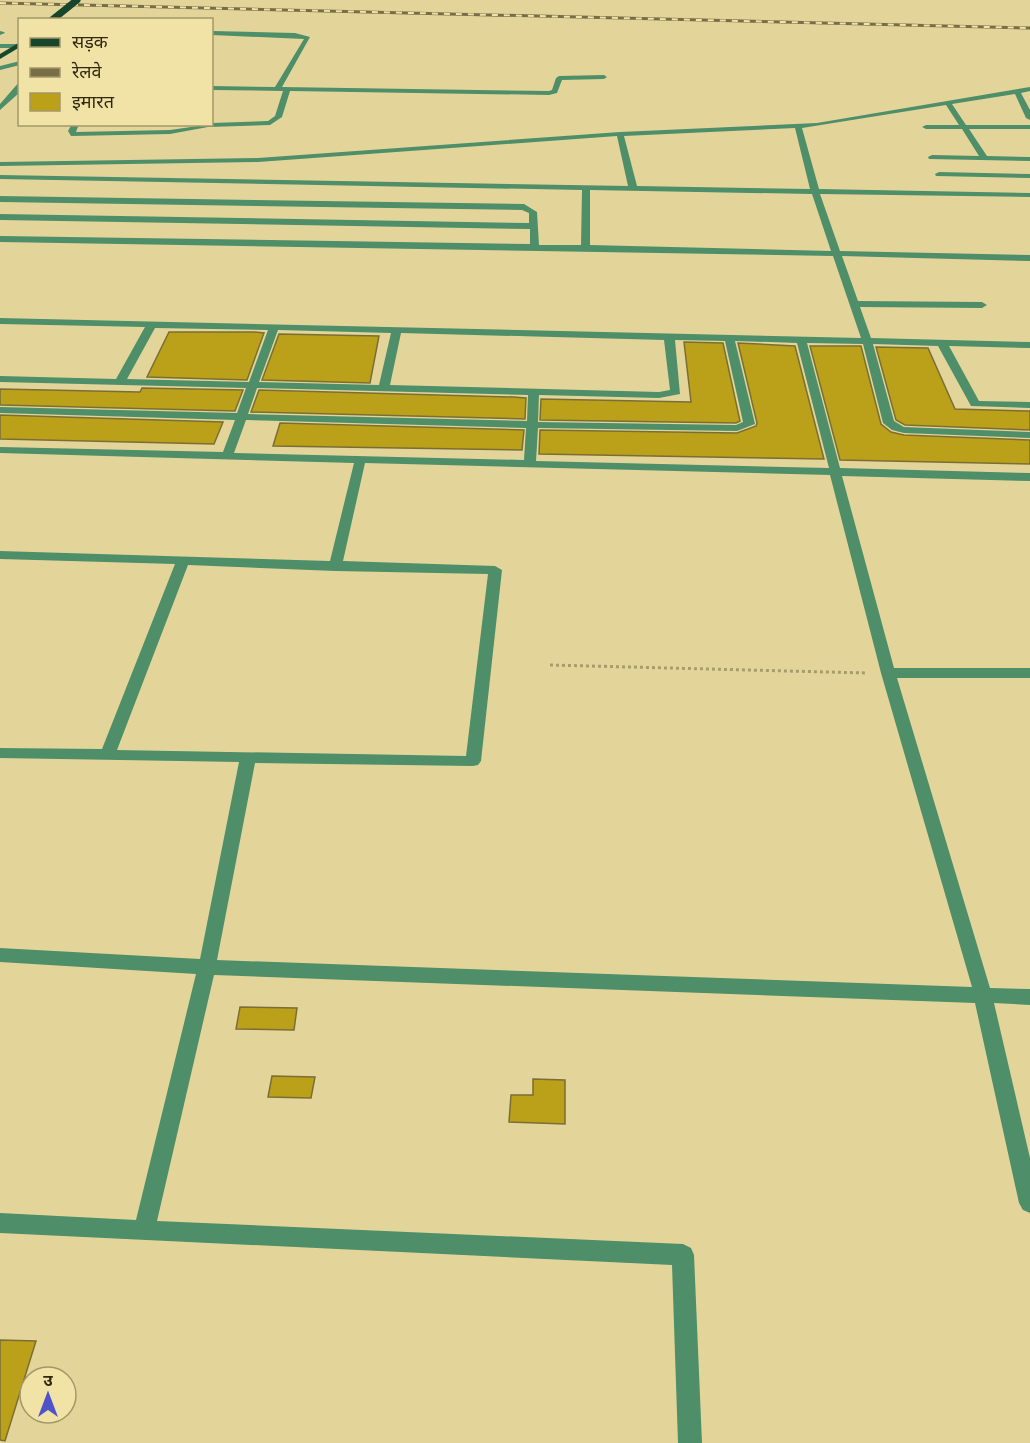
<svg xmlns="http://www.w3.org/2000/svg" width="1030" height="1443" font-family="Signika,'Noto Sans Devanagari',sans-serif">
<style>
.building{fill:#bba01a;stroke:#7b6e35;stroke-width:1.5}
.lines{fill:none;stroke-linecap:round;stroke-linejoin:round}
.path{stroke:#a79c6c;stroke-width:3;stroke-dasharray:3 3;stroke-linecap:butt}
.minor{fill:#4e8f69;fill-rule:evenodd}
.major{fill:#17462c;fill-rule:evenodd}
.rail-casing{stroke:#776d47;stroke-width:3}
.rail{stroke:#f1e2a6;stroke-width:2;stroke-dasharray:6;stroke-linecap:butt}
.major-bridge{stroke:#17462c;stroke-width:7}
</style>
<rect width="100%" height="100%" fill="#e3d59a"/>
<path class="building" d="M169,332H255L264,333L247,380L147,377Z
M279,334L379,336L370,383L262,380Z
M684,342L723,343L740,421L736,423L540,420L541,399L691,402Z
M738,343L795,346L824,459L539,454L540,430L737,433L756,426L757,423Z
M810,346H861L881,424L891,432L904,435L1030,440V464L840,460Z
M876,347L928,348L955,409L1030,411V430L905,425L896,420Z
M142,388L243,390L235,411L0,405V389L140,392Z
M259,390L514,397L526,398L525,419L251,412Z
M0,415L223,422L214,444L0,439Z
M280,423L524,430L522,450L273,446Z
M240,1007L297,1008L294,1030L236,1029Z
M272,1076L315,1077L311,1098L268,1097Z
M533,1079L565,1080V1124L509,1122L511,1095H533Z
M0,1340L36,1341L5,1441L0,1440Z"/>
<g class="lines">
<path class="path" d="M550,665L867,673"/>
<path class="minor" d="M0,31L4,32L5,33L0,35Z
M212,31L295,33L310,37L282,87L549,91L552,90L556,78L559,76L604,75L607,77L604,79L562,80L557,93L549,95L290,91L282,117L270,125L208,127L170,134L71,136L68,131L72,124H79L76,132L170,130L212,124V123L268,121L275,116L283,91L212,90V86L275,87L304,39L212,35Z
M0,44H18L20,48H0Z
M20,61V65L0,70V66Z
M20,81L19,93L0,110V104Z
M1030,87V91L1021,93L1030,110V120L1026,118L1015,94L952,104L966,125H1030V129H969L987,156L1030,157V161L929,159L928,157L932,155L979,156L962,129H926L922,127L926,125H959L946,105L802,128L819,189L1030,193V197L820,194L840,251L1030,255V261L842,256L858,301L982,302L987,305L982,308L860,307L871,338L1030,342V348L949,346L979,401L1030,402V408L971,406L938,346L873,344L894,421L904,427L1030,432V438L904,433L892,430L883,423L863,344L807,343L840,468L1030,473V481L842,476L894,668H1030V678H897L990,988L1030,989V1005L994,1003L1030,1158V1213L1023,1210L1019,1203L975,1003L214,975L157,1221L683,1244L691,1248L694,1255L702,1443H678L672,1265L0,1233V1213L136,1220L196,974L0,962V948L200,959L239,762L0,758V748L102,749L175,564L0,559V551L330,561L354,463L0,453V447L223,452L235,420L0,413V407L237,413L246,388L0,382V376L116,379L145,327L0,324V318L861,338L833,256L0,242V236L530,244V229L0,220V214L529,223V213L522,210L0,202V196L524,204L537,212L539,245H581L582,190L0,179V175L628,186L617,136L258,162L0,166V162L258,158L620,132L817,123ZM795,128L810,189L637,186L624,136ZM590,190L812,194L831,251L590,245ZM155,328L268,330L249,382L127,379ZM278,330L391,333L379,385L259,382ZM401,333L664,340L670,390L659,392L390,385ZM675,340L725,341L743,422L736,425L538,422L539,395L659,398L680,394ZM735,341L797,343L829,468L536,461L538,428L737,431L755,424ZM257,388L528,395L527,421L248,414ZM246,420L526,428L524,460L234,453ZM365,463L830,475L881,673L972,987L217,960L255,763L473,766L478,765L481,761L502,570L495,566L343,561ZM188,565L335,571L488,574L466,756L117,750Z
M939,172L1030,174V178L936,176L935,174Z"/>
<path class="major" d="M20,42V47L0,59V54Z"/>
<defs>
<path id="rail" d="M0,3L1030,28"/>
</defs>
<use href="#rail" class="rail-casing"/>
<use href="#rail" class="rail"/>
<path class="major-bridge" d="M52,20L77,0"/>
</g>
<rect x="18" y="18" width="195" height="108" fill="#f1e2a6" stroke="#a3986a" stroke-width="1.5"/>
<rect x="30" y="38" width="30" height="9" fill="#17462c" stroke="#a3986a" stroke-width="1.5"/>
<text x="72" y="48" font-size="18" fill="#2e2810">सड़क</text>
<rect x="30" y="68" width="30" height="9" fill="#776d47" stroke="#a3986a" stroke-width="1.5"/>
<text x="72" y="78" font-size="18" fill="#2e2810">रेलवे</text>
<rect x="30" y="93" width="30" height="18" fill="#bba01a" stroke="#a3986a" stroke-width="1.5"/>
<text x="72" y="108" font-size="18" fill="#2e2810">इमारत</text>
<g transform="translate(48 1395)"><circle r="28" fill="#f1e2a6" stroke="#a3986a" stroke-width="1.5"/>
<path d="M0-4.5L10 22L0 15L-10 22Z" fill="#4f53c9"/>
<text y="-9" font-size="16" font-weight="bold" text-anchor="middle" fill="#2e2810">उ</text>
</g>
</svg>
